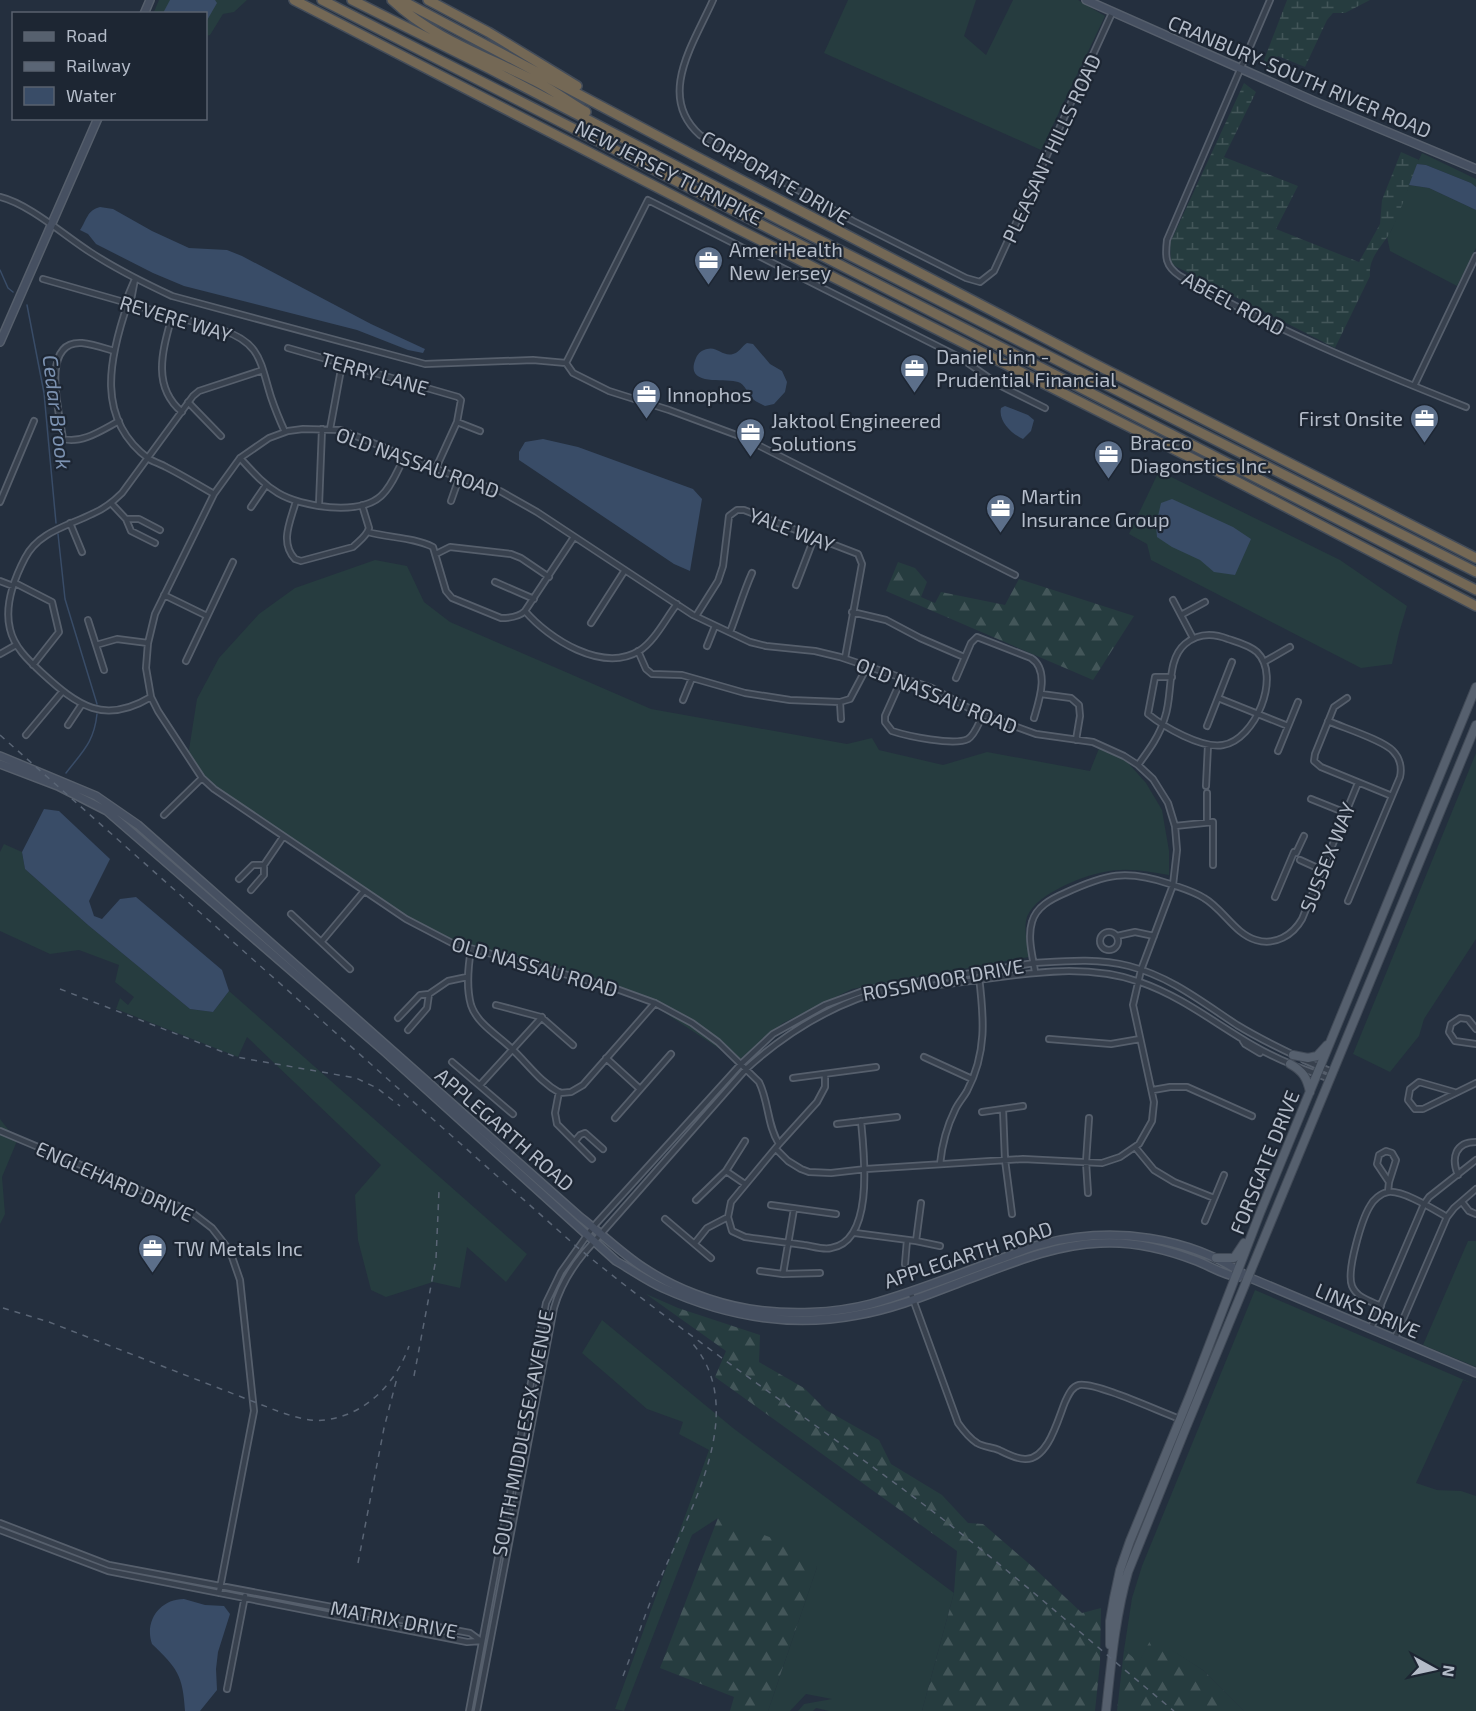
<svg xmlns="http://www.w3.org/2000/svg" width="1476" height="1711" font-family="'Exo 2',sans-serif">
<style>
.grass{fill:#263c3f}
.forest{fill:url(#forest-firs)}
.wetland{fill:url(#wetland-marsh)}
.water{fill:#394c67}
.lines{fill:none;stroke-linecap:round;stroke-linejoin:round}
.stream{stroke:#394c67;stroke-width:1.5}
.street-casing{stroke:#565f6c;stroke-width:8}
.secondary-casing{stroke:#565f6c;stroke-width:10}
.primary-casing{stroke:#414a57;stroke-width:10}
.highway-casing{stroke:#434c59;stroke-width:12}
.street{stroke:#38414e;stroke-width:4.5}
.secondary{stroke:#465061;stroke-width:7}
.primary{stroke:#56606e;stroke-width:8}
.highway{stroke:#746855;stroke-width:9}
.rail{stroke:#5a6575;stroke-width:1.5;stroke-dasharray:6 6;stroke-linecap:butt}
.labels{text-anchor:middle;dominant-baseline:central;stroke-width:4.5;stroke-linejoin:round;paint-order:stroke}
.street-label{font-size:20px;fill:#b4bcc9;stroke:#1d2633}
.poi-label{font-size:20px;fill:#b4bcc9;stroke:#1d2633;text-anchor:start}
.water-label{font-size:21px;font-style:italic;fill:#7c92b1;stroke:#1d2633}
</style>
<defs>
<pattern id="forest-firs" width="22" height="20" patternUnits="userSpaceOnUse" patternTransform="scale(1.5)"><rect width="22" height="20" fill="#263c3f"/><path d="M5 1l3.5 6h-7zM16 11l3.5 6h-7z" fill="#435659"/></pattern>
<pattern id="wetland-marsh" width="20" height="14" patternUnits="userSpaceOnUse" patternTransform="scale(1.5)"><rect width="20" height="14" fill="#263c3f"/><path d="M1 5h8M5 5V1M11 12h8M15 12V8" fill="none" stroke="#435659"/></pattern>
</defs>
<rect width="100%" height="100%" fill="#242f3e"/>
<path class="grass" d="M159,0H247L234,12L223,14L210,35L206,36V14H153Z
M848,0H976L964,36L986,55L1013,0H1078L1105,16L1041,150L824,53Z
M1422,153L1476,179V187L1471,183L1426,165L1417,164Z
M1409,185L1429,188L1476,210V248L1457,286L1390,251L1387,237L1392,229Z
M1159,471L1340,560L1407,606L1399,633L1392,664L1361,668L1151,560L1147,544L1129,534Z
M375,560L407,566L424,602L450,622L651,709L847,744L872,738L879,750L943,765L987,752L1090,771L1100,746L1121,755L1146,783L1162,810L1169,851V875C1148,871 1125,867 1104,872C1082,876 1030,896 1026,921C1024,931 1028,946 1029,957L852,989L783,1023L738,1061L641,997L441,939L274,833L222,797L188,756L197,699L219,658L259,614L295,588Z
M1476,753V939L1424,1019L1419,1036L1390,1072L1353,1054Z
M4,844L22,852L25,869L88,925L190,1009L213,1012L229,991L527,1254L506,1282L467,1247L460,1288L433,1282L386,1297L371,1290L358,1240L355,1195L381,1165L247,1037L238,1057L116,1009L120,998L128,1005L134,997L115,982L119,965L79,950L50,954L0,931V852Z
M0,1119L17,1141L2,1177L5,1214L0,1224Z
M1468,1241H1476V1367L1423,1345Z
M1255,1290L1476,1385L1463,1380L1416,1483L1437,1490L1461,1491L1476,1496V1711H1244L1204,1671L1152,1638L1139,1663L1124,1650L1132,1598L1142,1566Z
M602,1320L733,1428L954,1593L922,1711H829L816,1708L813,1711H798L804,1704L832,1699L806,1694L790,1711H768L817,1567L718,1518L692,1535L624,1711L615,1709L709,1450L679,1434L683,1422L647,1409L582,1353Z"/>
<path class="forest" d="M898,562L915,568L927,582L921,597L935,603L941,592L1005,605L1019,579L1134,616L1093,680L886,591Z
M646,1294L678,1308L760,1335L759,1362L804,1388L826,1410L879,1440L891,1464L942,1495L968,1523L983,1524L1034,1568L1082,1613L1101,1608L1100,1663L1095,1711H922L954,1593L957,1551L715,1377L726,1351Z
M718,1518L796,1547L817,1567L768,1711H730L734,1697L660,1668Z
M1152,1637L1204,1671L1244,1711H1117L1124,1650L1139,1662Z"/>
<path class="wetland" d="M1287,0H1370L1345,13H1333L1327,20L1305,67L1278,56L1270,71L1264,60Z
M1244,83L1256,92L1224,157L1298,186L1276,229L1359,262L1380,224L1382,200L1401,152L1419,160C1410,182 1403,205 1393,227C1385,245 1368,255 1370,276L1335,348L1171,264L1170,243Z"/>
<path class="water" d="M170,0H215L217,3L206,22V14L163,13Z
M1417,164L1426,165L1471,183L1476,187V210L1429,188L1409,185Z
M100,207L113,209L152,231L189,248L227,250L242,256L371,324L425,349L423,353L408,350L357,330L184,286L153,273L96,244L88,234L80,230C87,220 87,210 100,207Z
M747,343L753,344L770,364L782,371L787,382L785,392L774,404L765,406C761,404 756,402 753,399C748,394 745,384 738,382C726,377 683,388 696,358C698,353 702,350 707,349C717,346 723,357 733,354C739,353 742,346 747,343Z
M1005,406L1028,415L1034,420L1031,431L1023,439C1012,434 998,421 1001,408Z
M543,439L578,447L693,489L702,499L690,571L674,564L519,460V452L525,442Z
M1172,499L1233,527L1251,539L1235,575L1214,572L1200,560L1172,547L1157,537L1156,525L1161,503Z
M44,809L59,811L110,859L89,901L94,916L102,919L120,899L136,897L222,970L229,991L213,1012L190,1009L88,925L25,869L22,852Z
M184,1599L205,1605L224,1606L230,1614L218,1652L216,1669L217,1690L200,1711H185C183,1675 177,1668 152,1644C144,1621 160,1599 184,1599Z"/>
<g class="lines">
<path class="stream" d="M0,270L8,288L13,292
M27,305L44,393L56,523
M58,534L65,599L97,704
M66,773C83,751 94,742 97,714"/>
<defs>
<path id="street" d="M713,0C694,43 656,96 700,135L853,221L966,278L980,282L994,271L1112,13
M1270,0L1167,240C1165,257 1165,266 1180,276C1271,328 1368,368 1466,407
M0,197C29,204 65,236 90,252C116,269 144,283 172,296L425,364L533,360L566,363L648,200L959,357L1001,386L1045,408
M43,279L222,330C261,343 260,362 271,397C275,409 280,421 285,432
M135,279L131,300L128,303L127,298Z
M128,303C109,358 95,419 149,459C154,462 161,464 166,467C182,475 198,485 214,494
M172,316C163,349 151,386 182,412
M288,348L458,397L461,400L457,422L436,468
M114,351C104,348 93,344 82,343C39,340 60,415 63,439C82,444 102,430 119,421
M566,363L573,373L609,391L669,410L742,437L1015,575
M1414,386L1476,256
M188,402L221,436
M457,422L480,431
M330,429L342,364
M240,458C252,471 263,484 278,493C301,507 359,516 381,496C392,486 398,469 405,456
M296,501C291,520 279,542 295,559L301,561L353,547C358,542 367,536 369,528L362,505
M451,501L459,478
M0,502L34,421
M111,503L126,519L131,531L155,543
M319,505L322,429
M251,507L266,485
M126,519H139L160,530
M70,523L82,552
M368,532C389,538 413,537 433,547L446,591L452,598L501,618C509,618 519,617 525,611L574,537
M436,554L450,547L511,554L521,558L549,577
M0,581L13,586
M495,582L534,599
M15,583L52,602L59,632L33,665
M796,585L814,538
M164,595L207,616
M1173,600L1193,638
M525,611C549,639 602,673 639,651C655,641 666,618 677,604
M852,612L886,620L920,638L964,657
M1181,615L1205,602
M696,616L718,581L723,566L729,516L737,510H744L858,554L862,564L845,658
M88,620L104,670
M591,623L625,570
M730,632C738,612 743,593 752,573
M96,645L117,639L148,643
M707,646L715,626
M638,651L646,669L652,674L682,675L745,693L790,700L840,702L850,699L867,667
M0,654L16,645
M186,661L233,562
M1264,662L1290,647
M902,678L885,716V722L892,731C907,736 954,746 968,739C975,735 979,722 983,715
M956,678L971,643L977,637L1031,658C1050,670 1039,701 1034,718
M1041,694L1071,698L1079,705L1080,716L1076,740
M151,697C104,725 78,706 42,673C28,660 14,647 10,629C4,605 14,579 25,558C38,532 68,526 92,514C104,509 113,502 122,493L193,396L199,391L263,370
M1218,698L1288,726
M1347,698L1334,707L1315,754L1314,761L1321,767L1392,796
M683,700L692,678
M840,702L841,719
M1328,721C1344,728 1383,740 1393,751C1400,758 1402,768 1400,777L1348,901
M68,725L82,704
M1207,726L1232,662
M26,735L62,692
M1278,751L1298,702
M1138,765C1149,750 1160,735 1165,717C1173,695 1166,660 1185,644C1198,633 1213,633 1228,639C1237,642 1249,645 1257,652C1282,676 1255,740 1223,745C1202,749 1164,727 1148,714L1155,677H1172
M1206,786L1208,745
M1207,793V822
M1311,799L1346,813
M164,815L202,778
M1175,826L1213,822V865
M1300,860L1322,870
M239,879L253,865H264L283,837
M251,890L264,875V865
M1275,897L1294,852L1296,853L1304,836
M291,914L350,969
M1100 941a9 9 0 1 1 18 0a9 9 0 1 1-18 0Z
M1117,936L1135,932L1154,936
M322,941L364,891
M471,949C468,968 466,987 471,1005C477,1024 499,1036 512,1049C528,1064 540,1082 560,1093L571,1092L583,1085L655,1003
M1035,972C1033,957 1027,938 1032,922C1036,907 1051,899 1065,893C1106,874 1126,869 1170,884C1181,888 1193,891 1204,898C1223,909 1235,934 1256,940C1275,946 1293,935 1302,919L1358,783
M496,1005L541,1017L573,1045
M398,1018L420,995L429,994L448,981L467,977
M1476,1029L1468,1019L1460,1018L1451,1024L1449,1032L1455,1041L1476,1044
M408,1030L427,1008L429,994
M1049,1039L1111,1044L1140,1039
M1243,1041L1245,1044L1260,1053
M924,1057L972,1079
M606,1058L640,1089
M1304,1060L1332,1072
M452,1062L513,1114
M1298,1067L1330,1079
M825,1074V1087L817,1102L779,1144L731,1202L728,1217L732,1231L745,1237C765,1240 784,1242 804,1245C812,1246 823,1250 831,1248C875,1241 864,1153 861,1121
M793,1078L876,1067
M480,1085L542,1017
M1153,1090L1170,1087H1187L1252,1116
M559,1092L555,1113L557,1124L592,1159
M1454,1092L1419,1082L1410,1089L1408,1100L1415,1109H1423L1476,1083
M1003,1109L1005,1160L1012,1214
M982,1112L1023,1106
M615,1118L671,1054
M837,1124L897,1117
M0,1131L190,1211L212,1228L230,1251L240,1280L253,1402L254,1411L219,1593
M575,1141L580,1135L585,1133L603,1149
M1135,1147L1154,1170L1174,1182L1214,1198
M776,1149L788,1161L801,1169L809,1172L831,1173L866,1169L1023,1159L1102,1163L1120,1157L1139,1144L1152,1121L1154,1102L1133,1005L1141,970L1173,885L1177,850L1175,826L1168,803L1153,779L1138,765L1124,756L1093,742L1036,734L976,712L932,688L840,657L815,651L766,646L750,642L693,615L537,512L500,491L459,478L341,430L303,429L288,431L269,438L240,458L214,494L155,614L148,643L146,668L151,697L158,711L202,778L214,789L406,919L452,943L611,987L655,1003L692,1023L718,1042L759,1082C769,1102 767,1125 779,1144
M940,1164C942,1145 946,1128 955,1110C958,1103 963,1098 967,1091C987,1053 984,1018 979,977
M726,1171L745,1184
M1458,1175C1451,1158 1455,1142 1476,1142
M1388,1192L1389,1182L1396,1160L1392,1153L1386,1151L1379,1155L1377,1164L1389,1182
M1088,1193L1086,1162L1089,1118
M696,1200L726,1171L745,1141
M1462,1202L1469,1211L1476,1214
M771,1205L836,1214
M665,1219L711,1258
M1205,1221L1224,1175
M855,1233L916,1241L940,1246
M916,1241L921,1203
M695,1243L707,1228L728,1217
M905,1264L907,1240
M760,1271L783,1274L820,1273
M783,1274L794,1209
M910,1291L958,1423C963,1430 969,1438 977,1443C983,1447 992,1447 999,1450C1007,1454 1016,1459 1025,1459C1048,1460 1058,1419 1065,1402C1068,1396 1071,1387 1079,1385C1096,1382 1160,1412 1180,1419
M1381,1306C1370,1301 1357,1298 1352,1286C1346,1271 1362,1219 1370,1206C1373,1200 1381,1193 1388,1192C1403,1190 1433,1209 1447,1217
M1371,1328L1424,1204L1429,1197L1476,1160
M1395,1338L1447,1217L1454,1208L1476,1189
M0,1523L109,1565L470,1633L481,1641
M0,1530L108,1571L467,1642L481,1641
M227,1689L245,1596
M469,1711L546,1303L561,1272L593,1227L741,1064L773,1034L825,1005L866,990L1034,963C1066,961 1098,958 1129,966C1171,977 1202,1002 1237,1025C1255,1036 1275,1046 1294,1055
M477,1711L554,1308C560,1287 570,1270 584,1253L746,1069C779,1039 815,1015 857,999C884,989 917,988 946,984C1010,977 1077,960 1140,982C1195,1001 1237,1043 1291,1064"/>
<path id="secondary" d="M1086,0L1316,102L1476,169
M144,14L150,0
M0,342L98,118
M0,756L96,796L138,825L580,1217C601,1233 621,1253 644,1268C674,1288 713,1303 749,1309C788,1315 833,1314 871,1304C915,1292 958,1274 1000,1259C1014,1254 1029,1247 1043,1244C1112,1226 1190,1236 1248,1277L1476,1373
M0,764L58,786L107,811L384,1051L616,1261C632,1270 647,1281 663,1288C725,1316 790,1328 857,1315C893,1309 927,1295 961,1282C1005,1266 1051,1245 1100,1243C1133,1241 1166,1249 1197,1261C1210,1266 1225,1276 1239,1277"/>
<path id="primary" d="M1293,1055L1308,1058L1317,1056L1327,1045
M1290,1064C1303,1071 1307,1078 1310,1092
M1216,1258H1234L1244,1243
M1110,1645V1621L1114,1598L1120,1570L1130,1541L1190,1395L1260,1213L1476,687
M1106,1711C1111,1665 1115,1617 1128,1572L1185,1430L1476,725"/>
<path id="highway" d="M294,0L736,228L1213,469L1476,606
M322,0L1476,590
M352,0L490,69L780,220L1476,572
M392,0C432,38 486,56 535,81C553,90 569,102 586,112
M401,0L697,157L1085,359L1476,558
M428,0L488,32L577,86"/>
</defs>
<use href="#street" class="street-casing"/>
<use href="#secondary" class="secondary-casing"/>
<use href="#primary" class="primary-casing"/>
<use href="#highway" class="highway-casing"/>
<use href="#street" class="street"/>
<use href="#secondary" class="secondary"/>
<use href="#primary" class="primary"/>
<use href="#highway" class="highway"/>
<path class="rail" d="M0,735L577,1247C687,1337 805,1416 919,1501C1007,1567 1089,1641 1174,1711
M60,989L236,1057L356,1078L377,1088L400,1106
M3,1308L49,1322L280,1412C295,1417 310,1422 325,1420C366,1415 396,1383 409,1346
M414,1376L436,1259L439,1191
M358,1563L384,1428L397,1378
M623,1676C636,1643 646,1609 661,1577C690,1510 749,1411 693,1344"/>
</g>
<defs>
<symbol id="office-pin" viewBox="-11 -11 22 30"><path d="M0 17L-7.5 6A9.5 9.5 0 1 1 7.5 6Z" fill="#5c6f8a" stroke="#1d2633"/><path d="M-6-3h4V-5.5h4V-3h4V5H-6ZM-1-4.5V-3h2v-1.5ZM-6 0V1H6V0Z" fill="#fff"/></symbol>
</defs>
<g fill-rule="evenodd">
<use href="#office-pin" x="692" y="244" width="33" height="45"/>
<use href="#office-pin" x="898" y="352" width="33" height="45"/>
<use href="#office-pin" x="630" y="378" width="33" height="45"/>
<use href="#office-pin" x="1408" y="402" width="33" height="45"/>
<use href="#office-pin" x="734" y="416" width="33" height="45"/>
<use href="#office-pin" x="1092" y="438" width="33" height="45"/>
<use href="#office-pin" x="984" y="492" width="33" height="45"/>
<use href="#office-pin" x="136" y="1232" width="33" height="45"/>
</g>
<g class="labels">
<g class="street-label">
<text transform="translate(1300 76) rotate(23)">CRANBURY-SOUTH RIVER ROAD</text>
<text transform="translate(1051 148) rotate(-65)">PLEASANT HILLS ROAD</text>
<text transform="translate(669 172) rotate(27)">NEW JERSEY TURNPIKE</text>
<text transform="translate(776 177) rotate(30)">CORPORATE DRIVE</text>
<text transform="translate(1234 303) rotate(28)">ABEEL ROAD</text>
<text transform="translate(176 318) rotate(17)">REVERE WAY</text>
<text transform="translate(375 373) rotate(16)">TERRY LANE</text>
<text transform="translate(418 462) rotate(20)">OLD NASSAU ROAD</text>
<text transform="translate(792 529) rotate(21)">YALE WAY</text>
<text transform="translate(937 695) rotate(22)">OLD NASSAU ROAD</text>
<text transform="translate(1327 857) rotate(-68)">SUSSEX WAY</text>
<text transform="translate(535 966) rotate(16)">OLD NASSAU ROAD</text>
<text transform="translate(943 979) rotate(-10)">ROSSMOOR DRIVE</text>
<text transform="translate(505 1129) rotate(41)">APPLEGARTH ROAD</text>
<text transform="translate(1264 1162) rotate(-68)">FORSGATE DRIVE</text>
<text transform="translate(115 1181) rotate(24)">ENGLEHARD DRIVE</text>
<text transform="translate(968 1254) rotate(-18)">APPLEGARTH ROAD</text>
<text transform="translate(1368 1310) rotate(23)">LINKS DRIVE</text>
<text transform="translate(522 1433) rotate(-79)">SOUTH MIDDLESEX AVENUE</text>
<text transform="translate(394 1619) rotate(11)">MATRIX DRIVE</text>
</g>
<g class="poi-label">
<text x="729" y="249">AmeriHealth<tspan x="729" dy="23">New Jersey</tspan></text>
<text x="936" y="356">Daniel Linn -<tspan x="936" dy="23">Prudential Financial</tspan></text>
<text x="667" y="394">Innophos</text>
<text x="1403" y="418" text-anchor="end">First Onsite</text>
<text x="771" y="420">Jaktool Engineered<tspan x="771" dy="23">Solutions</tspan></text>
<text x="1130" y="442">Bracco<tspan x="1130" dy="23">Diagonstics Inc.</tspan></text>
<text x="1021" y="496">Martin<tspan x="1021" dy="23">Insurance Group</tspan></text>
<text x="174" y="1248">TW Metals Inc</text>
</g>
<g class="water-label">
<text transform="translate(58 412) rotate(83)">Cedar Brook</text>
</g>
</g>
<rect x="12" y="12" width="195" height="108" fill="#1d2633" stroke="#59626f" stroke-width="1.5"/>
<rect x="24" y="32" width="30" height="9" fill="#56606e" stroke="#59626f" stroke-width="1.5"/>
<text x="66" y="42" font-size="18" fill="#b4bcc9">Road</text>
<rect x="24" y="62" width="30" height="9" fill="#5a6575" stroke="#59626f" stroke-width="1.5"/>
<text x="66" y="72" font-size="18" fill="#b4bcc9">Railway</text>
<rect x="24" y="87" width="30" height="18" fill="#394c67" stroke="#59626f" stroke-width="1.5"/>
<text x="66" y="102" font-size="18" fill="#b4bcc9">Water</text>
<g transform="translate(1434 1669) rotate(98)" stroke="#1d2633" stroke-width="4.5" paint-order="stroke">
<path d="M0-4.5L10 22L0 15L-10 22Z" fill="#b4bcc9"/>
<text y="-9" font-size="16" font-weight="bold" text-anchor="middle" fill="#b4bcc9">N</text>
</g>
</svg>
